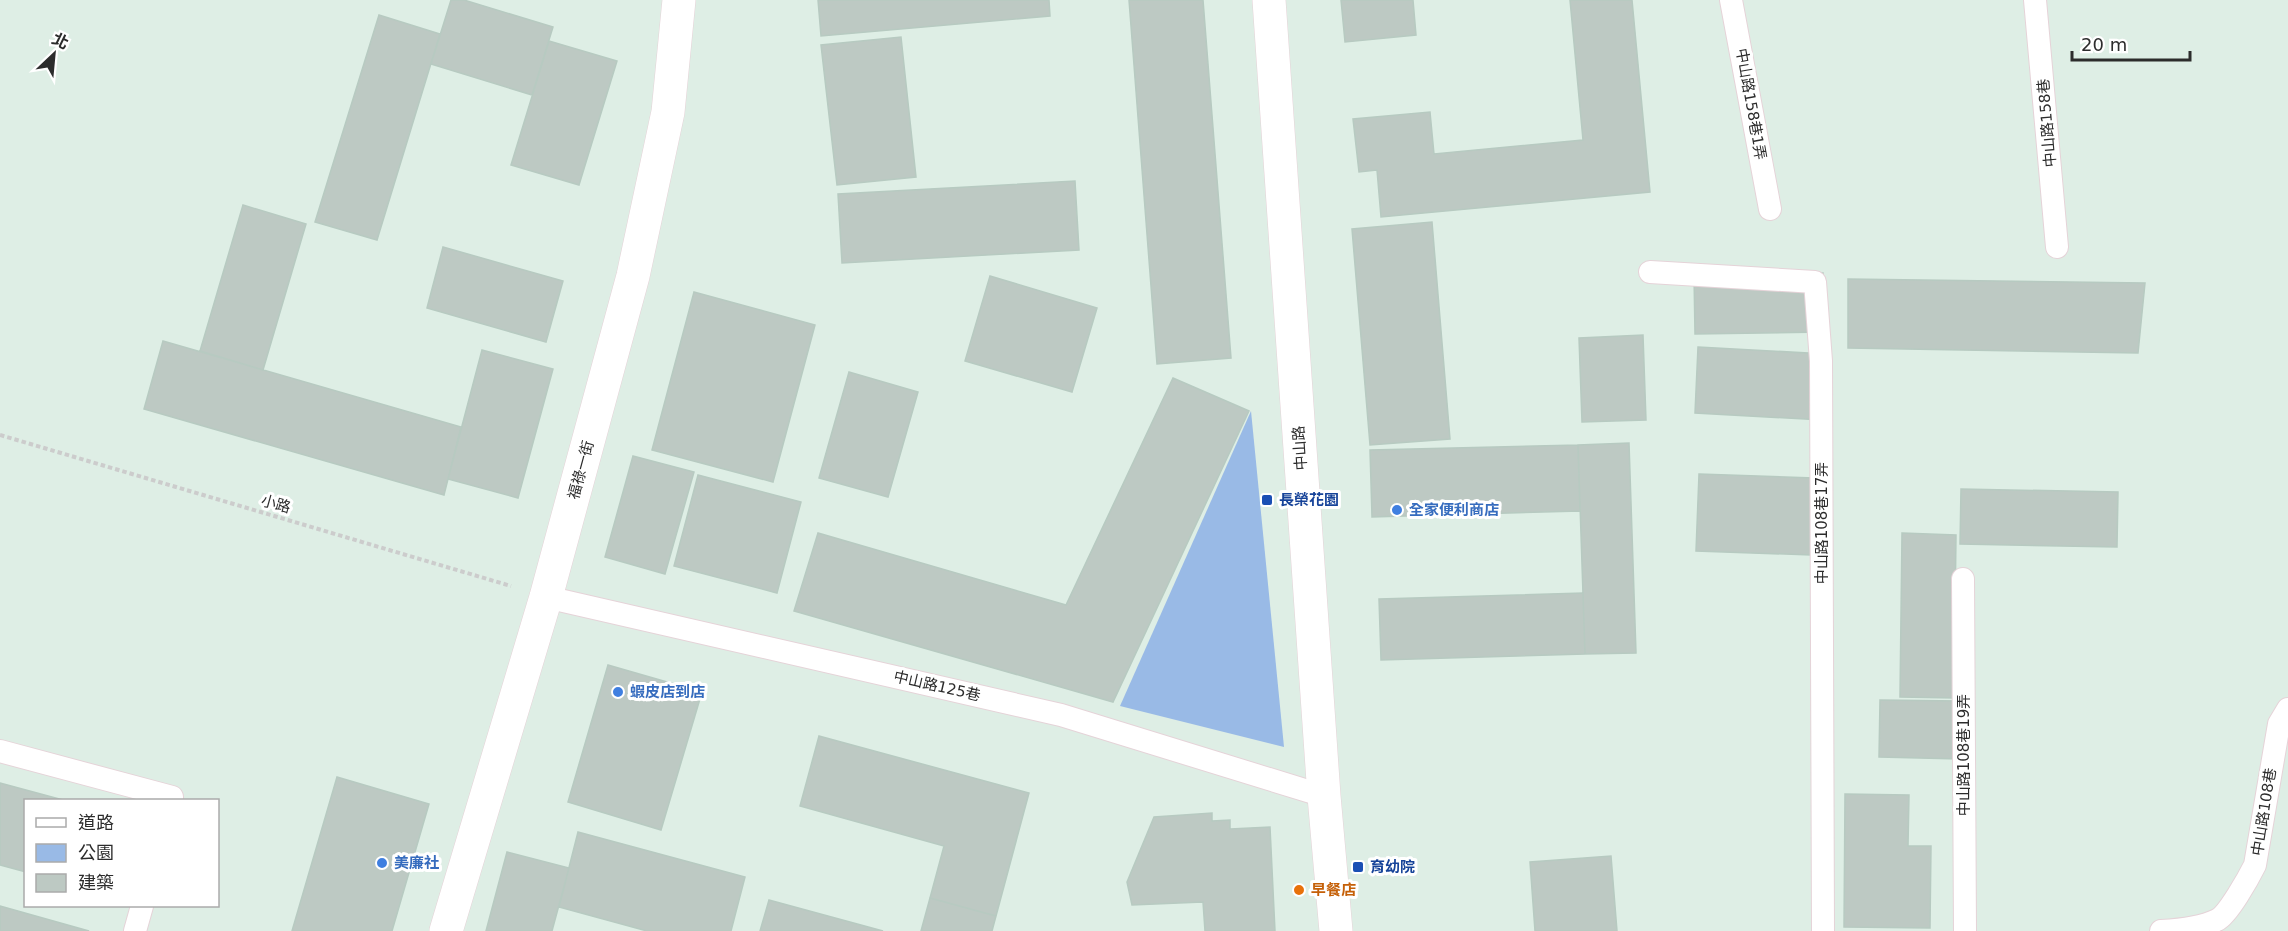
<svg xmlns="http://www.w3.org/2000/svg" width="2288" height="931" font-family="'DejaVu Sans','Noto Sans TC',sans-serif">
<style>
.green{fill:#99bae6}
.building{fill:#bdc9c3;stroke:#b7cac1;stroke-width:1.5}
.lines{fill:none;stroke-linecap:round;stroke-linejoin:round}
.lane-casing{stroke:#e5d3d8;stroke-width:24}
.street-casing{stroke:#e5d3d8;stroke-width:34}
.path{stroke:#ccc;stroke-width:4;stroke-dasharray:4.5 3;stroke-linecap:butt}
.lane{stroke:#fff;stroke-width:22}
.street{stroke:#fff;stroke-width:33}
.transit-dot{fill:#1a4fb4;stroke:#fff;stroke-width:2}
.shop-dot{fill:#3f7fe0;stroke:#fff;stroke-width:2}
.food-dot{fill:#e8710a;stroke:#fff;stroke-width:2}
.labels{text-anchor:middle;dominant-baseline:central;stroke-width:6;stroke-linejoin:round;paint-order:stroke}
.street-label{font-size:15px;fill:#2c2c2c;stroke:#fff}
.transit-label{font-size:15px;font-weight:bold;fill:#164399;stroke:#fff;text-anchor:start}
.shop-label{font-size:15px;font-weight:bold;fill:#366cbe;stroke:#fff;text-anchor:start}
.food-label{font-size:15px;font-weight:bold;fill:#c56008;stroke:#fff;text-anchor:start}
</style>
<rect width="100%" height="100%" fill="#deeee5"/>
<path class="green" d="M1251,411L1284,747L1120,706Z"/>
<path class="building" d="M451,0H464L553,27L532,95L431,64Z
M818,0H1049L1050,16L821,36Z
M1129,0H1203L1231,358L1157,364Z
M1341,0H1413L1416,35L1345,42Z
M1570,0H1632L1650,192L1381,217L1377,170L1359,172L1353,119L1430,112L1434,154L1583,140Z
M379,15L440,34L377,240L315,222Z
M901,37L916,177L837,185L821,45Z
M549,41L617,61L579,185L511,165Z
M1075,181L1079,250L842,263L838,194Z
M243,205L306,224L263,370L200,351Z
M1432,222L1450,439L1370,445L1352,229Z
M443,247L563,281L546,342L427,308Z
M1823,273V332L1695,334L1694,275Z
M990,276L1097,308L1072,392L965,361Z
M1848,279L2145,283L2138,353L1848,348Z
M694,292L815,325L773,482L652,450Z
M1643,335L1646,420L1582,422L1579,338Z
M163,341L461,427L444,495L144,409Z
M1698,347L1826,354L1822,420L1695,413Z
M482,350L553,369L518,498L448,479Z
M849,372L918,392L888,497L819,478Z
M1173,378L1249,411L1113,702L794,611L818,533L1066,605Z
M1629,443L1636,653L1585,654L1578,445Z
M1578,445L1580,511L1372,517L1370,450Z
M633,456L694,472L665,574L605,557Z
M1699,474L1814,478L1811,555L1696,551Z
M698,475L801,502L777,593L674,566Z
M1961,489L2118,492L2117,547L1960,544Z
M1902,533L1956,535L1954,698L1900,697Z
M1583,593L1585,654L1381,660L1379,599Z
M608,665L702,692L661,830L568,802Z
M1880,700L1960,701L1959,759L1879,757Z
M819,736L1029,793L996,916L930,898L944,846L800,806Z
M337,777L429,804L392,931H292Z
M0,783L63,800H26V872L0,865Z
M1845,794L1909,795L1908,846H1931L1930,928L1844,927Z
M1212,813V821L1230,820V829L1270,827L1275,931H1205L1203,902L1132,905L1127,882L1154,817Z
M578,832L745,877L731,931H647L559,907Z
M507,852L569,868L552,931H486Z
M1611,856L1617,931H1535L1530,862Z
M930,898L996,916L992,931H921Z
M769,900L883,931H760Z
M0,906L89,931H0Z"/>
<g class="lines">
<defs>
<path id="lane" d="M1731,0L1770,209
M2035,0L2057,247
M1650,272L1815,282L1821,361L1823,931
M1963,579L1965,931
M546,597L1061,715L1324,796
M0,751L172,797L171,800
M135,931L142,906
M2161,931C2178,930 2201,928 2217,920C2228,915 2249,877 2255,865L2279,724L2288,709"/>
<path id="street" d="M1269,0L1324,796L1336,931
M446,931L546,597L633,276L668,112L679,0"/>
</defs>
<use href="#lane" class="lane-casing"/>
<use href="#street" class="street-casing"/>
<path class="path" d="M0,435L511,586"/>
<use href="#lane" class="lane"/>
<use href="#street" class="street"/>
</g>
<g class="transit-dot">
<rect x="1261" y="494" width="12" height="12" rx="3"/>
<rect x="1352" y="861" width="12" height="12" rx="3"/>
</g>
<g class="shop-dot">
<circle cx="1397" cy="510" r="6"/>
<circle cx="618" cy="692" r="6"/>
<circle cx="382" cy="863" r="6"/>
</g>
<circle class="food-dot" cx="1299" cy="890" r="6"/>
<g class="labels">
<g class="street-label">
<text transform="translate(1751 104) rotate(80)">中山路158巷1弄</text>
<text transform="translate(2047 123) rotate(-95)">中山路158巷</text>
<text transform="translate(1300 448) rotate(-94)">中山路</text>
<text transform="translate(581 470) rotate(-75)">福祿一街</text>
<text transform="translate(276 504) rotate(16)">小路</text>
<text transform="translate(1822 523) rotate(-90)">中山路108巷17弄</text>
<text transform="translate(937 686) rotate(13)">中山路125巷</text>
<text transform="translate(1964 755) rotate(-90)">中山路108巷19弄</text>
<text transform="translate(2264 812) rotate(-81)">中山路108巷</text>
</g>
<g class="transit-label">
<text x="1279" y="500">長榮花園</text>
<text x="1370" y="867">育幼院</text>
</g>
<g class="shop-label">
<text x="1409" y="510">全家便利商店</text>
<text x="630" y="692">蝦皮店到店</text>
<text x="394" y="863">美廉社</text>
</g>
<g class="food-label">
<text x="1311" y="890">早餐店</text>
</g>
</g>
<rect x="24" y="799" width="195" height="108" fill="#ffffff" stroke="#ababab" stroke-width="1.5"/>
<rect x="36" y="818" width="30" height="9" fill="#ffffff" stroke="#ababab" stroke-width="1.5"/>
<text x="78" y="829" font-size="18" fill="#2c2c2c">道路</text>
<rect x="36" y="844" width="30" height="18" fill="#99bae6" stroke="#ababab" stroke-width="1.5"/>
<text x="78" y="859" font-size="18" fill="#2c2c2c">公園</text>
<rect x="36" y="874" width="30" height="18" fill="#bdc9c3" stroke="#ababab" stroke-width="1.5"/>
<text x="78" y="889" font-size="18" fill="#2c2c2c">建築</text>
<g transform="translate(54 54) rotate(26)" stroke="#ffffff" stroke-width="4.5" paint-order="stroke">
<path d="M0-4.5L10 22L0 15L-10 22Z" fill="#2c2c2c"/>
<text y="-9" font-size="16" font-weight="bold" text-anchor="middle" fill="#2c2c2c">北</text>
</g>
<path d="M2072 51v9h118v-9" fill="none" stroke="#2c2c2c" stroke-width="3"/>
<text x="2081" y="51" font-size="18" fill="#2c2c2c" stroke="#ffffff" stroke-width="4.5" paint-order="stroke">20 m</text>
</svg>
